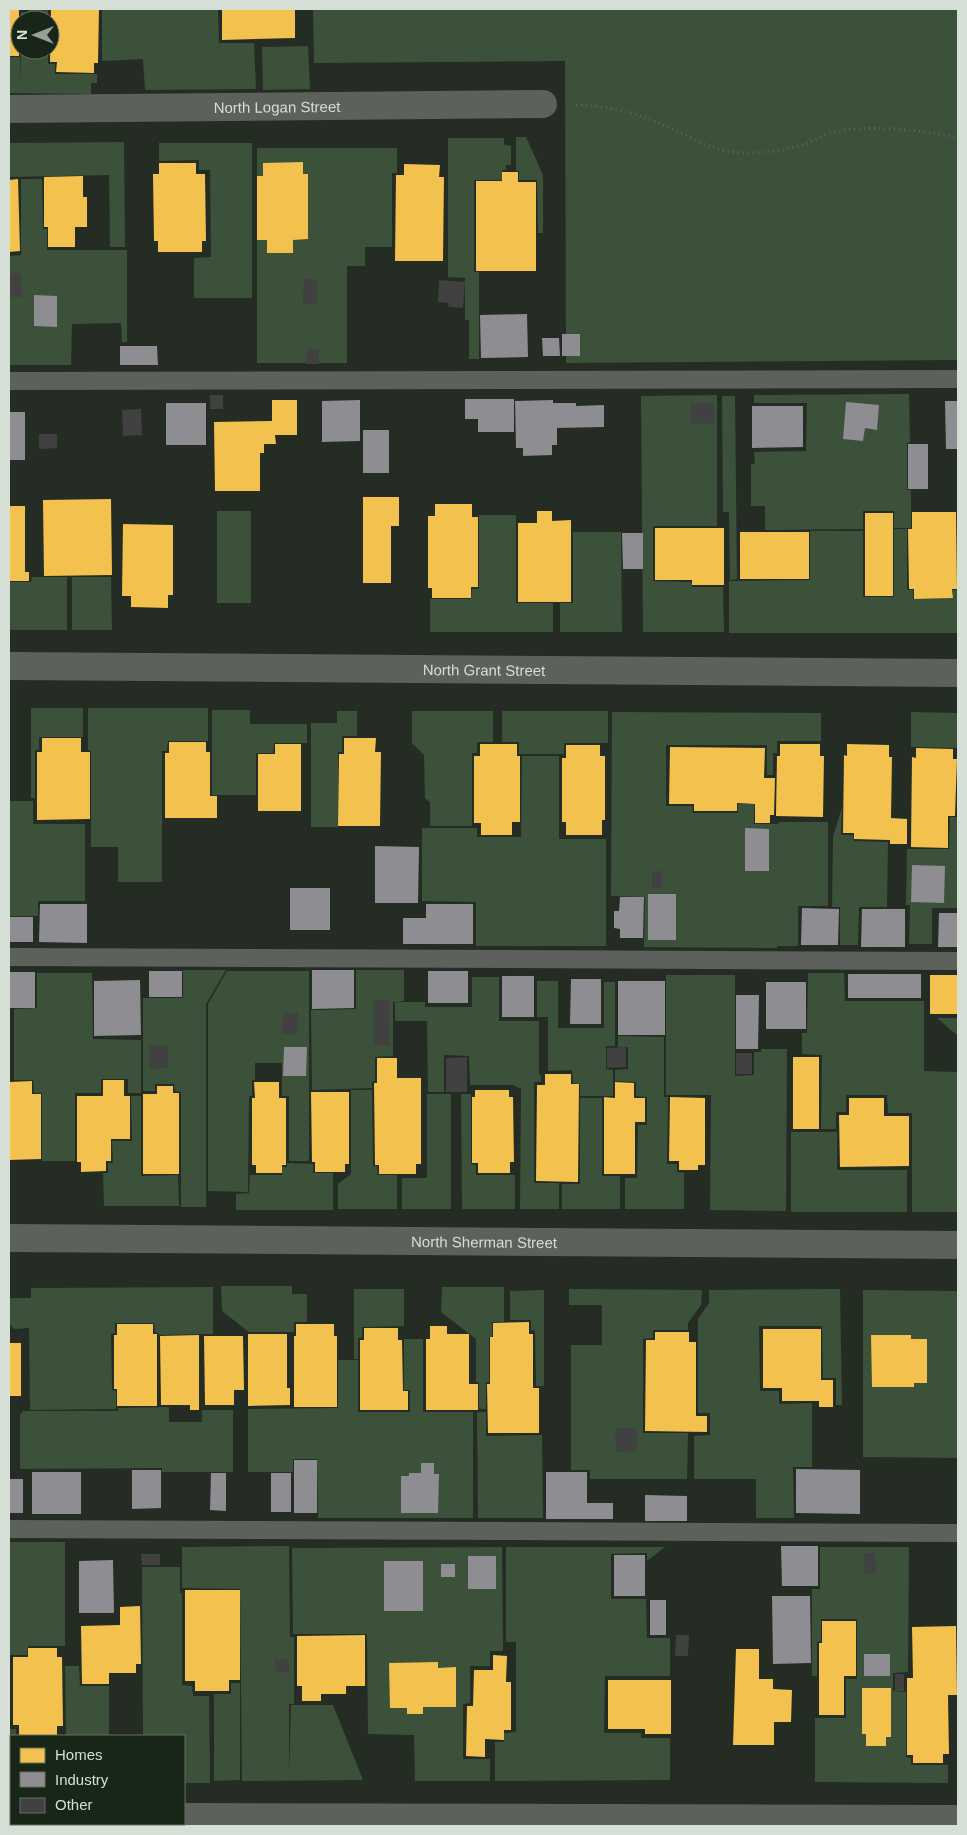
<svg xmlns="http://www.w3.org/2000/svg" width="967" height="1835" font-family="Arial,sans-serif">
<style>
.green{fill:#3b5139}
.homes{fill:#f2c14e}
.industry{fill:#8d8d92}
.building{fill:#404140}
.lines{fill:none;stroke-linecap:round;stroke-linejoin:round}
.path{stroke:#606560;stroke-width:3;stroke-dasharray:1 4;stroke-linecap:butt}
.lane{stroke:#5c615c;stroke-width:18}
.street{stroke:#5c615c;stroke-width:28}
.labels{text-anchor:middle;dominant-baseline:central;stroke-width:5;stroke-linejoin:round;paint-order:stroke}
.street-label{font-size:15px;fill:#d6dfd5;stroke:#182617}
</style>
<rect width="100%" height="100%" fill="#252c24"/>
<path class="green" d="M28,9H48V20H21V12L28,13Z
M102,9H218L219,43H254L256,89L145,90L143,59L102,61Z
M313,9H958V360L566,363L565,61L314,63Z
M308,46L310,89L263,90L262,47Z
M21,50H48V64H55V74H97V83H91V94L9,93V57H20V86Z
M516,137H526L543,175V233H538L537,180H519V171H516Z
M448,138H504V145L511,146V165H506V170H502V180H474V272H479V359H469V320H465V278L448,277Z
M124,142L125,247H110L109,175L9,177V143Z
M159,143H252V298H194V258L211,257L210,170H199V160L159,161Z
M257,148H397V173H392V247H365V266H347V363H257Z
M21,179H42L43,229H47V250H127V342H122L121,323L72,324L71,365H9V256L21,255Z
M909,394L910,442L907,443V490H911V528H894V511H863V529L765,530V506H751V464H755L754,452L806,451L807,403H754V395Z
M717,395V526H653V581L691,582L692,587H723L724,632H643L641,396Z
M722,396H735L737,579L730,580L729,512H723Z
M217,511H251V603H217Z
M479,515H516V603H553V632H430V599H471L472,589H479Z
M894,529H907V590H913V599L953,598V590H958V534V633H729V581L810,580V531H863V597H894Z
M573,532H621L622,632H560V603H573Z
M32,577H67V630H9V582H31Z
M72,577H111L112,630H72Z
M31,708H83V737H39V750H35V798H31Z
M88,708H208V741H168L167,751H162V882H118V847H91V751L88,750Z
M212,710H250V724H307V743H274L273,753H256V795H212Z
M337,711H357V736H342V752H338V827H311V723H337Z
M412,711H493V742H477V753H472V826H430V802L425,798L424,755L412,743Z
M502,711H608V743H564V754H519V742H502Z
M612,712L821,713V741H777V753H773V775H767V745H666V806H692L693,813H738V804H754V824H778V822H828V906H798V946H777V948L644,947L645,897L611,896Z
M911,712L958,713V908H932V944H909L910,905H906L907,849H949L950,817H957V748L911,747Z
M522,756H559V839H606V946H476V902L422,901V828H477V837H521Z
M9,801H33V824H85V901H38V916H9Z
M842,807L841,835H853L854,841L888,842L887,907H859L858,945H840V907H832L833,837Z
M183,970H226L206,1004V1207H181V1092L175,1091L174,1084H155V1091H143V998H183Z
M356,970H404V1001L393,1002V1056L375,1057V1081L372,1082V1088L312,1090L311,1010L356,1009Z
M227,971H309V1161H289V1096H282V1063H255V1080H252V1096H249L248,1192L208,1191V1004Z
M37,973H92L93,1039L141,1040V1093H128V1079H101V1093H75V1161H42V1093H34L33,1080H14V1009L37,1008Z
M808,973H844L845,1001H924V1071L957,1072L958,1212H912V1113H888L887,1095H846V1112H836V1129H821L822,1055L802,1054V1033H807Z
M666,975H735V1076L754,1075V1052H761V1049H787L786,1211L710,1210L711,1095H666Z
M472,977H499V1021H539V1074L541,1075V1082H534V1183H559V1209H520L521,1089L513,1085H470L469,1056L444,1055V1092H428L427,1021H395V1002H425V1007H472Z
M537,981H558V1028H604V982H615V1046H606V1069L613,1070V1096H580V1084L573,1083L572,1070L548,1071V1017H537Z
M937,1018H958V1036Z
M618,1036L664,1037V1097H668L667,1164H677V1172L684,1173V1209H625V1178H637L638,1125H647V1097L636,1096V1082L615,1081V1070L628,1069V1047H618Z
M351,1090H372L373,1166H377L378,1175H397V1209H338V1184L351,1174Z
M427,1094H451V1209H402V1178H427Z
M461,1094H471V1164L476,1165V1175H515V1209H462Z
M131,1096H141V1176L178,1175L179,1206H104L103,1173H108V1163H113L112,1141H132Z
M580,1098H602V1176H620V1209H562V1184H580Z
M791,1132H837V1170H907V1212H791Z
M287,1163L313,1164V1173H333V1210H236V1194L249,1193L250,1175H282V1167H287Z
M221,1286H292V1294H307V1322H294V1332H249L222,1311Z
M213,1287V1334L159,1335L158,1333L155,1332L154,1323H115V1333L111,1334L112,1390L116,1391V1409L30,1410L29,1328L14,1329L9,1323V1298H31V1288Z
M442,1287H504V1322H492V1337H489V1382H486V1409H479V1382H476V1339L441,1312Z
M354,1289H404V1326L362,1327V1338H358V1359H354Z
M569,1289L702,1290L701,1305L688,1323V1330H653V1338L643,1339V1433H688L687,1479H590V1470H571V1345H602V1305H569Z
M840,1289L842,1405H836V1378H823L822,1326H759L760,1391H779V1404L812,1403V1467H793L794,1518H756V1479H694V1436L710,1435V1413H698V1319L709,1303V1290Z
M544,1290V1386H536L535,1331L531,1330V1320H510V1291Z
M863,1290L958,1291V1458L863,1457Z
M404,1339H423V1412H473V1518H318L317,1459H293V1472H248V1409L338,1408V1360H358V1412H410V1390H404Z
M169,1407V1422H202V1410H233V1472H162V1468L20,1469V1414H22V1411H118V1408Z
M477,1412H486V1436L542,1435L543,1518H478Z
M9,1542H65V1646H28L27,1655H9Z
M289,1546L290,1637H294V1704H289V1774L291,1705H333L363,1780L242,1781L240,1589L182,1588V1547Z
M502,1547L503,1651H490V1666H470V1703L463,1704V1759H490V1781H415L414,1735L368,1734L367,1634H293L292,1548Z
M506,1547H665L647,1561V1553L611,1554V1599H646L647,1638H670V1676H605L604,1733H641V1738H670V1780L495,1781V1742H504V1733L516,1732V1642H506Z
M820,1547H909L908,1672L893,1673V1691L906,1692V1757L911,1758V1765H948V1783L815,1782V1718H846V1679H857V1619H821V1641L817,1642V1676H812V1589H820Z
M142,1567H180V1593H182V1685L192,1686L193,1696H209L210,1783H184V1736H143Z
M65,1666H79L80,1686H109V1736H66Z
M231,1683H240V1780L214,1781V1694H231Z
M9,1729H16V1736H11V1779H9Z"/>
<path class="homes" d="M9,9H19V56H9Z
M51,9H99L98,63H94V73L56,72L57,62H50Z
M222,9H295V38L222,40Z
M303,162V174H308V239L293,240V253H267V240H257V176H263V163Z
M159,163H196V174H205L206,241H202V252H158V241H154L153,174H159Z
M404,164L440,165L439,177H444L443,261H395L396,175H404Z
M502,172H518V182H536V271H476V181H502Z
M83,176V197H87V227H75V247H48V227H44V177Z
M18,179L20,251L9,252V180Z
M272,400H297V435H275L276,444H264V453H260V491H215L214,422L272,421Z
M363,497H399V526H391V583H363Z
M111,499L112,575L44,576L43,500Z
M435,504H472V517H478V587H471V598H432V588H428V516H435Z
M9,506H25V572H29V581H9Z
M537,511H552V521L571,520V602H518V523H537Z
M912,512H956L957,589H952L953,598L914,599V589H909L908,529H912Z
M865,513H893V596H865Z
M123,524L173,525V595H168V608L131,607V596H122Z
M655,528H724V585H692V580H655Z
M740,532H809V579H740Z
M42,738H81V752H90V819L37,820V752H42Z
M344,738H376L375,752H381L380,826H338L339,754H344Z
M169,742H206V752H210V796H217V818H165V753H169Z
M275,744H301V811H258V754H275Z
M480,744H517V756H520V822H512V835H481V823H474V756H480Z
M780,744H820V756H824L823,817L776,816L777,756H780Z
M847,744L889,745V757H892L891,818L907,819V844H890V840L854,839V833H843L844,755L847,756Z
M566,745H600V756H605V820H602V835H566V822H562V758H566Z
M670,747L765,748L764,778H775L774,815H770V823H755V804L737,803V811H694V804H669Z
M916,748L953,749V759H957L955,816H948V848L911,847L912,757L916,758Z
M930,975H958V1014H930Z
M793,1057H819V1129H793Z
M377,1058H397V1078H421V1164H416V1174H379V1165H375L374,1083H377Z
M545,1074H571V1084H579L578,1182L536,1181L537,1085H545Z
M103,1080H124V1096H130V1139H111V1161H106V1171L81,1172V1162H77V1096H103Z
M32,1081V1094H41V1159L9,1160V1082Z
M254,1082H279V1098H286V1165H282V1173H256V1165H252V1098H255Z
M615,1082L634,1083V1098H645V1122H635V1174H604V1097L615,1098Z
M157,1086H173V1093H179V1174H143V1094H157Z
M475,1090H509V1097H513L514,1162H510V1173H478V1163H472V1097H475Z
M311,1092H349V1164H345V1172H315V1162H312Z
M670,1097L705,1098V1165H698V1170H679V1161H669Z
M849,1098H884V1116H909V1166L840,1167L839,1115H849Z
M529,1322V1334H533V1388H539V1433H488L487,1384H490V1337H493V1323Z
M117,1324H153V1334H157V1406H117V1389H114V1335H117Z
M296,1324H334V1336H337V1407H294V1336H296Z
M430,1326H447V1334H469V1384H478V1410H426V1339H430Z
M364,1328H398V1340H402L403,1391H408V1410H360V1340H364Z
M763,1329H821V1380H833V1407H819V1401H782V1388H763Z
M655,1332H689V1342H696V1416H707V1432L645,1431L646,1340H655Z
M248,1334H287V1388H290V1405L248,1406Z
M199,1335V1410H190V1405H161L160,1336Z
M871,1335H911V1339H927V1383H914V1387H872Z
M204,1336H243L244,1390H234V1405H205Z
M9,1343H21V1396H9Z
M185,1590H240V1680H229V1691H195V1681H185Z
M140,1606L141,1664H136V1673H109V1684H82L81,1626L120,1625V1607Z
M822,1621H856V1676H844V1715H819V1643H822Z
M956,1626L957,1695H948L949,1754H943V1763H913V1755H907V1678H913L912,1627Z
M365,1635V1686H346V1694H321V1701H302V1686H297V1636Z
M28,1648H57V1657H62L63,1726H57V1736H19V1725H13V1657H28Z
M736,1649H759V1679H773V1689L792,1690L791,1722H774V1745H733Z
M493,1655L507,1656L506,1682H511V1730H504V1740L485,1739V1757L466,1756L467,1706H473L474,1670H493Z
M438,1662V1668L456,1667V1707H423V1714H407V1708H390L389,1663Z
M608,1680H671V1734H645V1729H608Z
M862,1688H891V1737H886V1746H866V1734H862Z"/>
<path class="industry" d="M34,295L57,296V327L34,326Z
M527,314L528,357L481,358L480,315Z
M562,334H580V356H562Z
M542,338H559L560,356H543Z
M120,346H157L158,365H120Z
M465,399H514V432H478V419H465Z
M360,400V441L322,442V401Z
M553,400V403H576V406L604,405V427L557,428V445H552V455L523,456V448H516L515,401Z
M945,401H958V449H946Z
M846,402L879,405L877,430L865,428L863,441L843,439Z
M166,403H206V445H166Z
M752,406H803V447L752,448Z
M9,412H25V460H9Z
M363,430H389V473H363Z
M908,444H928V489H908Z
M622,533H643V569H623Z
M745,828L769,829V871H745Z
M375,846L419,847L418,903H375Z
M912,865L945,866L944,903L911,902Z
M290,888H330V930H290Z
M648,894H676V940H648Z
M620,897H644L643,938H620V929L614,928V911H619Z
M40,904H87V943L39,942Z
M426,904H473V944H403V918H426Z
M802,908L839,909L838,945H801Z
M862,909H905V947H861Z
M939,913H958V947H938Z
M9,917H33V942H9Z
M312,970H354V1008L312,1009Z
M149,971H182V997H149Z
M428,971H468V1003H428Z
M9,972H35V1008H9Z
M848,974H921V998H848Z
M502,976H534V1017H502Z
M571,979H601V1024H570Z
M140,980L141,1035L94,1036V981Z
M618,981H665V1035H618Z
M766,982H806V1029H766Z
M736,995H759L758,1049H736Z
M284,1047H307L306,1076H283Z
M294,1460H317V1513H294Z
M421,1463H434V1474H439L438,1513H401V1476H409V1473H421Z
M796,1469L860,1470V1514L796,1513Z
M132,1470H161V1508L132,1509Z
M32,1472H81V1514H32Z
M546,1472H587V1503H613V1519H546Z
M211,1473H226V1511L210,1510Z
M271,1473H291V1512H271Z
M9,1479H23V1513H9Z
M645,1495L687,1496V1521H645Z
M781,1546H818V1586H782Z
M614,1555H645V1596H614Z
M468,1556H496V1589H468Z
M113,1560L114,1613H79V1561Z
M384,1561H423V1611H384Z
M441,1564H455V1577H441Z
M772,1596H810L811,1663L773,1664Z
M650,1600H666V1635H650Z
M864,1654H890V1676H864Z"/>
<path class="building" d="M9,273H21L22,297H9Z
M304,279L317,280V304H303Z
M439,280L465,282L463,308L448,307L449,303L438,302Z
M306,349H319V364H306Z
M210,395H223V409H210Z
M691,403H714V423L691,424Z
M141,409L142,435L123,436L122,410Z
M39,434H57V448L39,449Z
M652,871H662V888H652Z
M374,1000H389L390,1045H374Z
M283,1013H298L297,1035L282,1034Z
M149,1046H168V1068L149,1069Z
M626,1047V1067L607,1068V1048Z
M736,1053H752V1074H736Z
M467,1057V1092H446V1058Z
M615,1428H637V1451L616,1452Z
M864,1553H875L876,1574H865Z
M141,1554H160V1565H142Z
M676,1635H689L688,1656H675Z
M275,1659H288L289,1672L276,1673Z
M895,1674H904V1691H895Z"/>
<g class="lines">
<path class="path" d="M576,105C605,106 634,112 661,124C683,133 707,149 731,152C757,154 782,152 806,144C815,140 824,134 834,132C876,124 917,130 958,138"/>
<path class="lane" d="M9,381L958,379
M9,957L958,961
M9,1529L958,1533"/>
<g class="street">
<path id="s1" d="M9,109L543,104"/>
<path id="s2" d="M9,666L958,673"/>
<path id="s3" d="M9,1238L958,1245"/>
<path d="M9,1816H11"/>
<path d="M184,1817L958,1819"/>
</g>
</g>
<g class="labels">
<g class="street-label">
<text stroke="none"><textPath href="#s1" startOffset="268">North Logan Street</textPath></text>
<text stroke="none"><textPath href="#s2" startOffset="475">North Grant Street</textPath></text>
<text stroke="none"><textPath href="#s3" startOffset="475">North Sherman Street</textPath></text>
</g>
</g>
<rect width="967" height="1835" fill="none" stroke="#d6dfd5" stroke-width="20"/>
<rect x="10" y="1735" width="175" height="90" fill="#182617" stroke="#647063"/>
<rect x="20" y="1748" width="25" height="15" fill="#f2c14e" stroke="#647063"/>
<text x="55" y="1760" font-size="15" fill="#d6dfd5">Homes</text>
<rect x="20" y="1772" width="25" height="15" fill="#8d8d92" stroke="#647063"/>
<text x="55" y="1785" font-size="15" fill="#d6dfd5">Industry</text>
<rect x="20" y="1798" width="25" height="15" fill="#404140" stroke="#647063"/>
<text x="55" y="1810" font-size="15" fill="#d6dfd5">Other</text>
<g transform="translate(35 35) rotate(270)"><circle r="24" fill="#182617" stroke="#647063"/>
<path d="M0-4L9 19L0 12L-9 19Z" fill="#98a097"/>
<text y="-8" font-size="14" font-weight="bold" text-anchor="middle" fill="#d6dfd5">N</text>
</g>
</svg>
